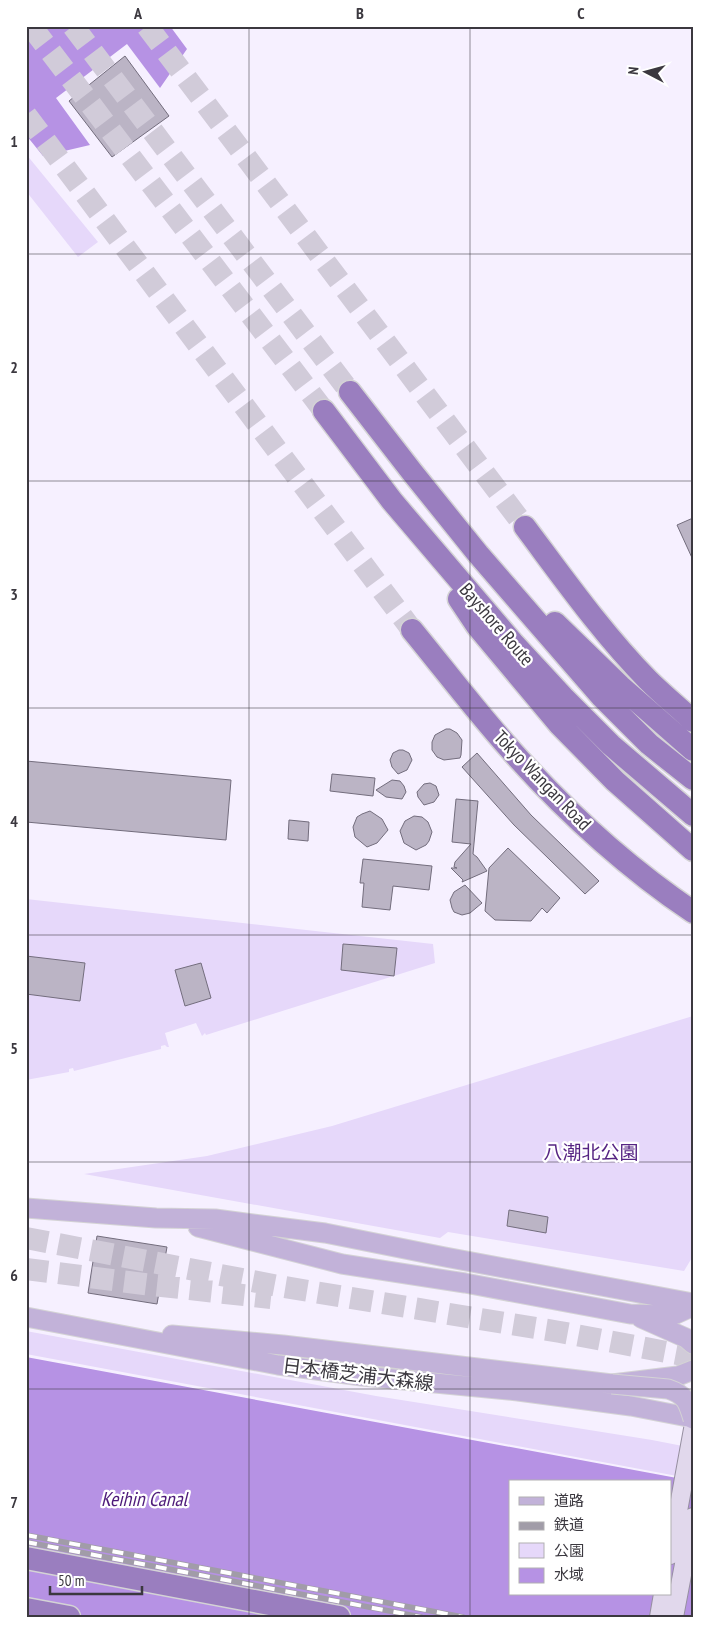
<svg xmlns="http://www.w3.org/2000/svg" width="719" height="1643" font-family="'PT Sans Narrow','Noto Sans JP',sans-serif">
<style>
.green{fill:#e6d8fa}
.water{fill:#b692e4;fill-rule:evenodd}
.building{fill:#bbb4c5;stroke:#736d7d}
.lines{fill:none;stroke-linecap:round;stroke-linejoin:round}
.highway-tunnel{stroke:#d1cbd9;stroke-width:22;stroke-dasharray:22 11;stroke-linecap:butt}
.secondary-casing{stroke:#968fa0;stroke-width:20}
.primary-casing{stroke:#d4d3d5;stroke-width:21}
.highway-casing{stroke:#d4d3d5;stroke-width:25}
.secondary{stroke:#e1d8ec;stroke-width:18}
.primary{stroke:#c2b2d9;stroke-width:19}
.highway{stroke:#9a7ebf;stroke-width:22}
.rail-casing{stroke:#a19ca8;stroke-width:5.5}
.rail{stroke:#fff;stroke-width:4;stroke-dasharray:11;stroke-linecap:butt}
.primary-bridge-casing{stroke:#d4d3d5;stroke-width:21;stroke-linecap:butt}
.primary-bridge{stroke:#c2b2d9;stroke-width:19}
.grid{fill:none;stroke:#3b383f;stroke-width:1;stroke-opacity:0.55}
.labels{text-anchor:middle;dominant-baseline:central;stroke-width:4.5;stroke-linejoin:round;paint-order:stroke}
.street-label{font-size:19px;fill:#3b383f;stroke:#fff}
.park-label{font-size:19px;fill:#562483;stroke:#fff}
.water-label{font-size:20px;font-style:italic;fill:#4e1b7a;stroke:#fff}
.neatline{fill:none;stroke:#3b383f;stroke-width:2}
.grid-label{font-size:16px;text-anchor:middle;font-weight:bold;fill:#3b383f}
</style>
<rect width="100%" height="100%" fill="#f6f0ff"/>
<path class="green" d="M26,154L98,242L78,257L26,191Z
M26,899L433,944L435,963L206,1035L205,1033L202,1036L196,1023L165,1033L169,1047H167L165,1045L161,1046V1049L74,1071L73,1068L69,1069V1072L26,1080Z
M693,1016V1256L684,1271L448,1232L440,1238L84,1174L207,1156L332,1126Z
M26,1331L376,1396L652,1440L693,1448V1479L26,1354Z"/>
<path class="water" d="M26,26H170L187,49L160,88L127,44L56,98L90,145L43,156L26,135Z
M26,1357L693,1481V1617H26ZM510,1482H670V1594H510Z"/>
<path class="building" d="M125,56L169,116L112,157L69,101Z
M693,518V560L677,525Z
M446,729H450L457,733L462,740L461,755L460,758L444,760L437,757L432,750V742L435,735Z
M399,750H403L409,753L412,760L407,770L398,774L392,767L390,760L393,753Z
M477,753L531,815L599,881L585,894L514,825L462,767Z
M26,761L231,780L226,840L26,822Z
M332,774L375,778L373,796L330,791Z
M392,780L400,781L404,786L406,792L402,799L386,797L376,790Z
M430,783L436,786L439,795L434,802L424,805L418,797L417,792L424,784Z
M456,799L478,801L473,854L477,857L487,871L462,882L463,880L451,868H457L454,867L455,862L471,844L452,842Z
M370,811L382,819L388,830L377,843L367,847L355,837L353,827L357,817L362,814Z
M414,816L422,817L428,822L432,832L429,841L426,845L416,850L404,843L400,831L405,821Z
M289,820L309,822L308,841L288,839Z
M508,848L560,898L547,913L542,908L531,921L495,920L485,911L489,868Z
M363,859L432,866L429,890L393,886L390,910L362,907L364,883H360Z
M465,885L482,903L470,913L462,915L454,912L452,908L450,900L454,892Z
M343,944L397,948L394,976L341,970Z
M26,956L85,963L80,1001L26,994Z
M201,963L211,998L185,1006L175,970Z
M509,1210L548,1217L546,1233L507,1226Z
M97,1236L167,1247L157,1304L88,1293Z"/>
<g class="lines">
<path class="highway-tunnel" d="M31,26L324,411
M73,26L350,392
M147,26L525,527
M26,115L412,630
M26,1238L284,1287L560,1332L693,1357
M26,1269L152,1285L271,1298"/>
<defs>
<path id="secondary" d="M670,1555L693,1429
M659,1617L663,1594
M674,1617L693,1517"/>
<path id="primary" d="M26,1208L156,1218L215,1219L325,1233L445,1257L693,1303
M198,1227L342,1264L465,1283L630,1314L664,1315L676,1314L687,1309L693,1305
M26,1317L278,1365L362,1376L518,1391L631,1406L693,1418
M641,1318L686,1338L693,1344
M172,1335L283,1345L612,1384L678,1376L693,1370"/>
<path id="highway" d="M350,392L412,472L478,554L602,697L649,744L693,779
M324,411L392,501L513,643L563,697L611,745L693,815
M525,527C564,579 602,633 648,680C662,694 678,707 693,721
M459,599L477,626L559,724L615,781L693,850
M555,623L620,686L693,750
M412,630C444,669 475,710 509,748C563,809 625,866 693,912
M26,1558L339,1617
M26,1609L69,1617"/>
</defs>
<use href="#secondary" class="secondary-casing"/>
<use href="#primary" class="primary-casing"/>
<use href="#highway" class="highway-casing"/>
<use href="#secondary" class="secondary"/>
<use href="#primary" class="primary"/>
<use href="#highway" class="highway"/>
<defs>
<path id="rail" d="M26,1535L463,1617
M26,1542L421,1617"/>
</defs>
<use href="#rail" class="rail-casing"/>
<use href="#rail" class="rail"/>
<defs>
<path id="primary-bridge" d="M612,1384L668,1389C686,1395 688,1402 693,1419"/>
</defs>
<use href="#primary-bridge" class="primary-bridge-casing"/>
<use href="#primary-bridge" class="primary-bridge"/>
</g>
<path class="grid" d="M249,26V1617M470,26V1617M26,254H693M26,481H693M26,708H693M26,935H693M26,1162H693M26,1389H693"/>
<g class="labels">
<g class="street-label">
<text transform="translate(497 624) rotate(49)">Bayshore Route</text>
<text transform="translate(543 780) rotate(46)">Tokyo Wangan Road</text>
<text transform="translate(358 1374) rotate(7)">日本橋芝浦大森線</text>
</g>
<g class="park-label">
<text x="591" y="1152">八潮北公園</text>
</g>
<g class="water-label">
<text x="144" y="1499">Keihin Canal</text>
</g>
</g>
<rect width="719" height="1643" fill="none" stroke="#ffffff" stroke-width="55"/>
<rect x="509" y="1480" width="162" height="115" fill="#ffffff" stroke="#b1afb2"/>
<rect x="519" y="1497" width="25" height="8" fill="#c2b2d9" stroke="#b1afb2"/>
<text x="554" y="1506" font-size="15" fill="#3b383f">道路</text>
<rect x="519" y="1522" width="25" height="8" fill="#a19ca8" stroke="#b1afb2"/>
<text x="554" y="1530" font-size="15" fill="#3b383f">鉄道</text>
<rect x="519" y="1543" width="25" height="15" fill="#e6d8fa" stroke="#b1afb2"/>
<text x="554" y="1556" font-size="15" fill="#3b383f">公園</text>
<rect x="519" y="1568" width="25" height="15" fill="#b692e4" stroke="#b1afb2"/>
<text x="554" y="1580" font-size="15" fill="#3b383f">水域</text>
<g transform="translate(646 72) rotate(276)" stroke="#ffffff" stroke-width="4" paint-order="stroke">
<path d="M0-4L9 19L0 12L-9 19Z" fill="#3b383f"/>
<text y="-8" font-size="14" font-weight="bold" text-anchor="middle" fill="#3b383f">N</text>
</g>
<path d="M50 1586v8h92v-8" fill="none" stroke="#3b383f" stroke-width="2.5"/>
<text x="58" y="1586" font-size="15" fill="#3b383f" stroke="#ffffff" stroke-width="4" paint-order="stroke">50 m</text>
<rect x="28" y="28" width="664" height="1588" class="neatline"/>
<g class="grid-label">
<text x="138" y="19">A</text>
<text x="360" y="19">B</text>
<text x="581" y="19">C</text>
<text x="14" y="147">1</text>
<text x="14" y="373">2</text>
<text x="14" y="600">3</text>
<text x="14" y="827">4</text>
<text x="14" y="1054">5</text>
<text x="14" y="1281">6</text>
<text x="14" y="1508">7</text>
</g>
</svg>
